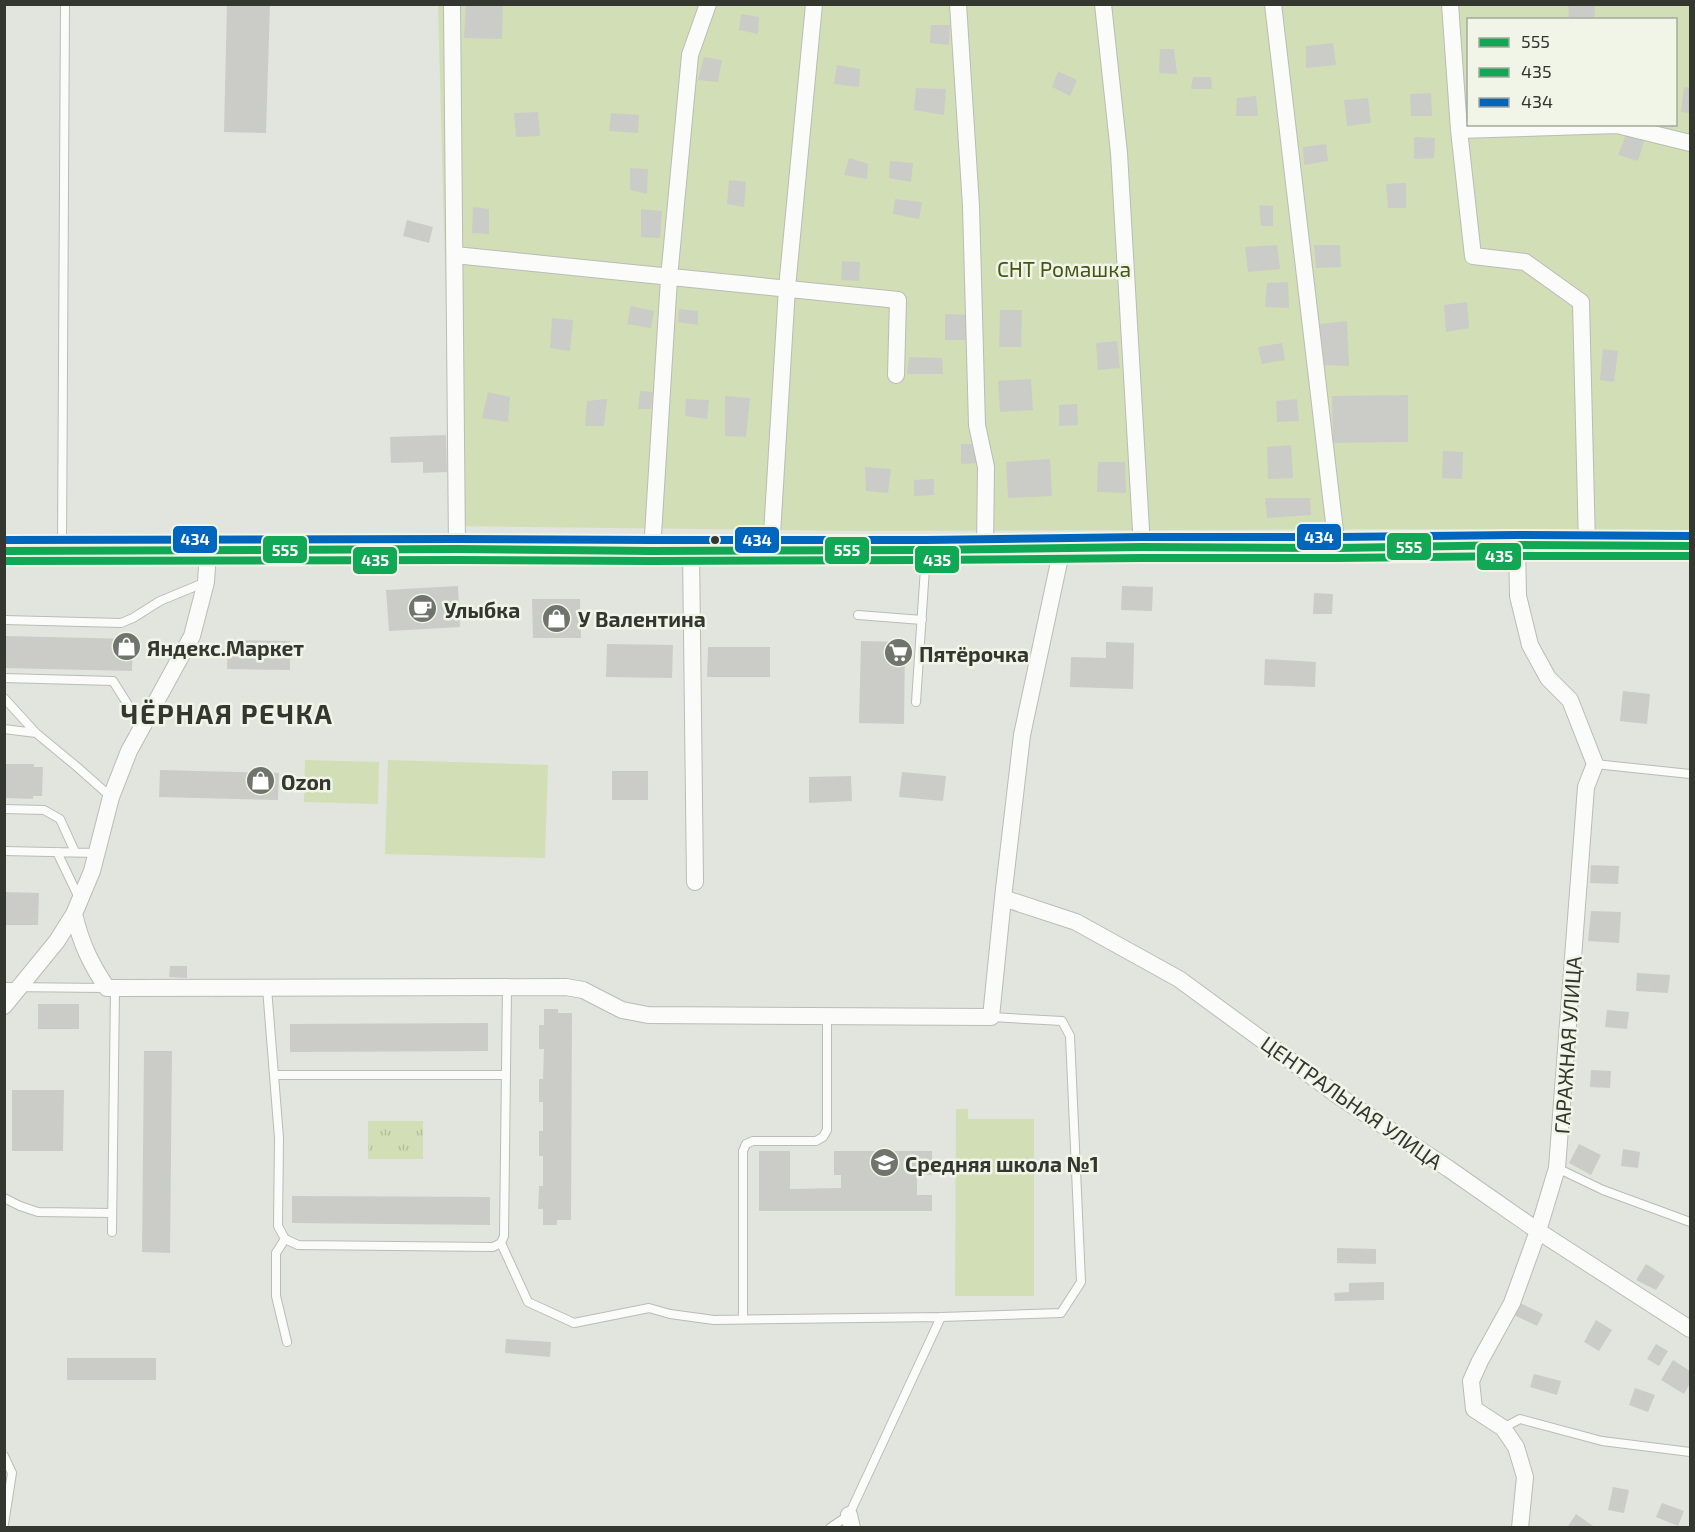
<svg xmlns="http://www.w3.org/2000/svg" width="1695" height="1532" font-family="'Exo 2',sans-serif">
<style>
.grass{fill:url(#grass-tufts)}
.garden{fill:#d2deb5;fill-rule:evenodd}
.building{fill:#cbccc8}
.lines{fill:none;stroke-linecap:round;stroke-linejoin:round}
.lane-casing{stroke:#babcb7;stroke-width:10}
.street-casing{stroke:#babcb7;stroke-width:18}
.primary-casing{stroke:#a6a99e;stroke-width:27}
.lane{stroke:#fbfbfa;stroke-width:8}
.street{stroke:#fbfbfa;stroke-width:16}
.primary{stroke:#e5e7e1;stroke-width:26}
.bus-1-casing{stroke:#f0f5e7;stroke-width:12}
.bus-2-casing{stroke:#f0f5e7;stroke-width:12}
.bus-3-casing{stroke:#f0f5e7;stroke-width:12}
.bus-1{stroke:#10a855;stroke-width:8}
.bus-2{stroke:#10a855;stroke-width:8}
.bus-3{stroke:#0065bd;stroke-width:8}
.bus-dot{fill:#343630;stroke:#f0f5e7;stroke-width:2}
.labels{text-anchor:middle;dominant-baseline:central;stroke-width:5;stroke-linejoin:round;paint-order:stroke}
.park-label{font-size:21px;fill:#455514;stroke:#f0f5e7}
.poi-label{font-size:21px;font-weight:bold;fill:#343630;stroke:#f0f5e7;text-anchor:start}
.street-label{font-size:21px;fill:#343630;stroke:#f0f5e7}
.district-label{font-size:27px;font-weight:bold;letter-spacing:1.5px;fill:#343630;stroke:#f0f5e7}
.line-badge{stroke:#f0f5e7;stroke-width:2}
.badge-label{font-size:16px;text-anchor:middle;font-weight:bold;fill:#fff}
</style>
<defs>
<pattern id="grass-tufts" width="24" height="20" patternUnits="userSpaceOnUse" patternTransform="scale(1.5)"><rect width="24" height="20" fill="#d2deb5"/><path d="M3 7l-1-3M5 7V3M7 7l1-3M15 17l-1-3M17 17v-4M19 17l1-3" fill="none" stroke="#b5bf9c"/></pattern>
</defs>
<rect width="100%" height="100%" fill="#e2e4de"/>
<path class="grass" d="M368,1121H423V1159H368Z"/>
<path class="garden" d="M438,5H1690V531L1385,529L858,531L457,526L446,304ZM1468,20H1676V124H1468Z
M305,760L379,762L378,804L304,802Z
M388,760L548,765L545,858L385,854Z
M956,1109H968V1119H1034V1296H955Z"/>
<path class="building" d="M227,4H270L266,133L224,132Z
M466,4H503L502,39L464,38Z
M1568,4L1595,5L1594,20H1569Z
M741,14L759,17L758,34L739,30Z
M931,25H950L949,45L930,43Z
M1333,43L1336,65L1306,68V46Z
M1160,49H1174L1177,74L1159,73Z
M704,57L722,60L718,82L698,80Z
M837,65L860,69L859,87L834,84Z
M1058,71L1077,80L1070,96L1052,87Z
M1193,77H1211L1212,89H1191Z
M1684,87L1690,88V113L1681,112Z
M916,88L946,89L944,115L914,110Z
M1431,93L1432,116H1411L1410,94Z
M1256,96L1258,116H1236L1237,98Z
M1368,98L1371,123L1347,126L1344,100Z
M538,112L540,136L516,137L514,113Z
M611,113L639,115L638,133L609,131Z
M1626,135L1644,141L1638,161L1618,155Z
M1414,137L1435,138L1434,158L1414,159Z
M1326,144L1328,161L1304,165L1303,147Z
M849,158L868,164L867,179L844,175Z
M890,161L913,163L911,182L889,178Z
M630,168L648,169L647,194L630,190Z
M729,180L746,182L744,207L727,204Z
M1406,183V208H1388L1386,184Z
M895,199L922,202L919,219L893,214Z
M1259,205L1273,206V226H1261Z
M473,207L489,209V234L472,233Z
M641,209L662,211L660,238L641,237Z
M407,220L433,227L429,243L403,236Z
M1277,245L1280,269L1248,272L1245,247Z
M1314,245H1340L1341,267L1316,268Z
M842,261L860,262L859,281L841,280Z
M1288,282L1289,308L1265,307L1267,283Z
M1467,302L1469,328L1446,332L1444,305Z
M631,306L654,311L651,328L627,324Z
M679,309L698,311V325L678,322Z
M1000,310H1022L1021,347H999Z
M945,314L969,315V340H945Z
M552,318L573,320L570,351L550,348Z
M1347,321L1349,366L1324,365L1320,324Z
M1117,341L1120,368L1098,370L1096,343Z
M1282,343L1285,360L1262,364L1258,347Z
M1603,349L1618,351L1614,382L1600,380Z
M909,357L942,358L943,374H907Z
M1031,379L1033,410L1000,412L998,381Z
M640,391L653,392L651,409H638Z
M488,392L510,397L508,422L482,418Z
M1408,395V442L1333,443L1332,396Z
M725,396L750,398L746,437L725,436Z
M607,399L604,426H585L587,401Z
M686,399L709,400L707,419L685,416Z
M1297,399L1299,421L1277,422L1276,401Z
M1077,404L1078,425L1059,426V405Z
M446,435L447,472L423,473V462L391,463L390,437Z
M961,444H976V463L961,464Z
M1291,445L1293,478L1268,479L1267,447Z
M1443,451L1463,452L1462,479L1442,478Z
M1050,459L1052,496L1008,498L1006,462Z
M1098,462H1125L1126,493L1097,492Z
M865,467L891,469L888,493L866,491Z
M934,479V495L914,496V480Z
M1265,498H1310L1311,515L1267,518Z
M458,586L460,627L389,631L386,590Z
M1122,586L1153,587L1152,611L1121,610Z
M1314,593L1333,594L1332,614H1313Z
M532,599H580L581,638H533Z
M4,636L133,639L132,671L4,668Z
M228,640L290,641V670L227,669Z
M861,641L905,642L904,724L859,723Z
M1106,642L1134,643L1133,689L1070,687L1071,657L1106,658Z
M607,644L673,645L672,678L606,677Z
M708,647H770V677H707Z
M1265,659L1316,662L1315,687L1264,685Z
M1623,691L1650,694L1647,724L1620,721Z
M4,764H34V767H43L42,796H33V799L4,798Z
M160,770L279,773L278,800L159,797Z
M612,771H648V800H612Z
M902,772L946,776L943,801L899,797Z
M851,776L852,801L809,803V777Z
M1591,865L1619,866L1618,884L1590,883Z
M4,892L39,893L38,925H4Z
M1591,911L1621,912L1619,943L1588,941Z
M170,966H187V978L169,977Z
M1637,973L1670,975L1668,993L1636,991Z
M38,1004H79V1029H38Z
M544,1009H558V1013H572L571,1220H557V1225H543V1209H538L539,1186H543V1156H539V1131H543V1102H539V1079H543L544,1049H539V1025H544Z
M1607,1010L1629,1012L1627,1029L1605,1027Z
M488,1023V1051L290,1052V1024Z
M144,1051H172L170,1253L142,1252Z
M1591,1070L1611,1071L1610,1088L1590,1087Z
M12,1090H64L63,1151H12Z
M1579,1144L1601,1155L1591,1175L1569,1163Z
M1623,1149L1640,1152L1638,1168L1621,1166Z
M759,1151H790V1189L841,1188V1175H834V1151H932V1175H917V1195H932V1211H759Z
M292,1196L490,1197V1225L292,1223Z
M1337,1248L1376,1249V1264L1337,1263Z
M1646,1264L1665,1276L1656,1290L1636,1280Z
M1384,1282V1300L1335,1301L1334,1293L1349,1292V1283Z
M1520,1303L1543,1314L1537,1326L1514,1315Z
M1596,1320L1612,1330L1599,1351L1584,1342Z
M506,1339L551,1342L550,1357L505,1353Z
M1656,1344L1668,1351L1659,1366L1647,1359Z
M67,1358H156V1380H67Z
M1673,1360L1690,1371V1383L1684,1394L1661,1380Z
M1534,1374L1561,1381L1557,1395L1530,1387Z
M1635,1388L1655,1395L1648,1412L1629,1405Z
M1613,1487L1629,1490L1624,1513L1608,1510Z
M1662,1503L1684,1511L1678,1526L1656,1517Z
M1576,1514L1596,1528H1567Z"/>
<g class="lines">
<defs>
<path id="lane" d="M62,548L65,4
M858,615L922,620
M4,620L121,623L133,618L160,601L206,582
M4,678L113,681L130,708L139,730
M4,698L36,733L76,766L111,797
M916,702L926,553
M4,729L36,733
M1595,764L1690,774
M4,809L44,810L60,819L75,852
M4,851L97,853
M57,852L80,900
M4,987L106,988
M267,988L279,1138L278,1226L285,1239L298,1245L493,1247L501,1243L504,1236L507,987
M274,1075H506
M1557,1168L1603,1190L1690,1222
M4,1198L20,1206L38,1212L112,1213
M112,1232L115,988
M285,1239L276,1253V1296L287,1342
M501,1243L528,1302L574,1323L649,1308L670,1314L714,1320L941,1317L1061,1313L1081,1282L1070,1036L1062,1021L991,1017
M743,1319V1151L746,1144L753,1141H816L823,1137L827,1130V1016
M1503,1428L1520,1419L1602,1441L1690,1452
M4,1456L12,1473L4,1524
M830,1528L849,1515L941,1317"/>
<path id="street" d="M452,4L457,549
M958,4L971,206L977,425L986,467L985,549
M1103,4L1119,153L1142,547
M1273,4L1337,548
M1450,4L1459,130L1473,256L1525,262L1581,302L1587,545
M1459,130L1617,125L1690,143
M455,255L898,300L896,375
M1517,545L1518,596L1530,645L1548,678L1570,700L1595,764L1586,787L1557,1168L1538,1231L1512,1303L1480,1361L1471,1381L1474,1409L1503,1428L1516,1447L1525,1477L1520,1528
M691,550L695,882
M771,550L787,288L814,4
M652,551L669,278L690,55L708,4
M1003,898L1076,922L1179,979L1340,1097L1449,1169L1538,1231L1690,1329
M74,914C81,943 90,963 107,988L566,987L583,990L622,1010L648,1015L991,1017L1003,898L1022,735L1062,548
M4,1006L57,941L74,914L92,871L111,797L129,751L192,636L206,582L208,551
M849,1515L852,1528"/>
<path id="primary" d="M4,551L457,549L652,551L926,550L1142,547L1337,548L1517,545L1690,546"/>
</defs>
<use href="#lane" class="lane-casing"/>
<use href="#street" class="street-casing"/>
<use href="#primary" class="primary-casing"/>
<use href="#lane" class="lane"/>
<use href="#street" class="street"/>
<use href="#primary" class="primary"/>
<defs>
<path id="bus-1" d="M4,551L457,549L652,551L926,550L1142,547L1337,548L1517,545L1690,546"/>
<path id="bus-2" d="M4,561L457,560L652,561L926,560L1142,558H1337L1517,556H1690"/>
<path id="bus-3" d="M4,540L457,539L652,540H926L1142,537H1337L1517,535L1690,536"/>
</defs>
<use href="#bus-1" class="bus-1-casing"/>
<use href="#bus-2" class="bus-2-casing"/>
<use href="#bus-3" class="bus-3-casing"/>
<use href="#bus-1" class="bus-1"/>
<use href="#bus-2" class="bus-2"/>
<use href="#bus-3" class="bus-3"/>
</g>
<defs>
<symbol id="cafe-disc" viewBox="-11 -11 22 22"><circle r="9.5" fill="#71736d" stroke="#f0f5e7"/><path d="M-5.5-4.5H6V0H3Q3 3.5 0 3.5H-2.5Q-5.5 3.5-5.5 0ZM3-3.2v2h1.7v-2ZM-6 4.5H4V6H-6Z" fill="#fff"/></symbol>
<symbol id="shop-disc" viewBox="-11 -11 22 22"><circle r="9.5" fill="#71736d" stroke="#f0f5e7"/><path d="M-5-2.5h2.3a2.7 3.5 0 0 1 5.4 0H5L5.5 6h-11ZM-1.5-2.5h3a1.5 2.3 0 0 0-3 0Z" fill="#fff"/></symbol>
<symbol id="supermarket-disc" viewBox="-11 -11 22 22"><circle r="9.5" fill="#71736d" stroke="#f0f5e7"/><path d="M-6-5.5h2.5l.6 2H6L4.5 2H-2.5L-4.4-4H-6ZM-1.5 3.2a1.3 1.3 0 1 0 .1 0ZM3 3.2a1.3 1.3 0 1 0 .1 0Z" fill="#fff"/></symbol>
<symbol id="school-disc" viewBox="-11 -11 22 22"><circle r="9.5" fill="#71736d" stroke="#f0f5e7"/><path d="M0-5L7-2L0 1L-7-2ZM-4 1L0 2.5L4 1V4Q0 6-4 4Z" fill="#fff"/></symbol>
</defs>
<g fill-rule="evenodd">
<use href="#cafe-disc" x="406" y="592" width="33" height="33"/>
<use href="#shop-disc" x="540" y="602" width="33" height="33"/>
<use href="#shop-disc" x="110" y="630" width="33" height="33"/>
<use href="#supermarket-disc" x="882" y="636" width="33" height="33"/>
<use href="#shop-disc" x="244" y="764" width="33" height="33"/>
<use href="#school-disc" x="868" y="1146" width="33" height="33"/>
</g>
<circle class="bus-dot" cx="715" cy="540" r="5"/>
<g class="labels">
<g class="park-label">
<text x="1064" y="268">СНТ Ромашка</text>
</g>
<g class="poi-label">
<text x="444" y="609">Улыбка</text>
<text x="578" y="618">У Валентина</text>
<text x="147" y="647">Яндекс.Маркет</text>
<text x="919" y="653">Пятёрочка</text>
<text x="281" y="781">Ozon</text>
<text x="905" y="1163">Средняя школа №1</text>
</g>
<g class="street-label">
<text transform="translate(1567 1045) rotate(-86)">ГАРАЖНАЯ УЛИЦА</text>
<text transform="translate(1352 1102) rotate(35)">ЦЕНТРАЛЬНАЯ УЛИЦА</text>
</g>
<g class="district-label">
<text x="227" y="713">ЧЁРНАЯ РЕЧКА</text>
</g>
</g>
<g class="line-badge">
<rect x="1296" y="523" width="46" height="28" rx="6" fill="#0065bd"/>
<rect x="172" y="525" width="46" height="29" rx="6" fill="#0065bd"/>
<rect x="734" y="526" width="46" height="28" rx="6" fill="#0065bd"/>
<rect x="1386" y="532" width="46" height="29" rx="6" fill="#10a855"/>
<rect x="262" y="535" width="46" height="29" rx="6" fill="#10a855"/>
<rect x="824" y="536" width="46" height="29" rx="6" fill="#10a855"/>
<rect x="1476" y="542" width="46" height="29" rx="6" fill="#10a855"/>
<rect x="914" y="545" width="46" height="29" rx="6" fill="#10a855"/>
<rect x="352" y="546" width="46" height="29" rx="6" fill="#10a855"/>
</g>
<g class="badge-label">
<text x="1319" y="543">434</text>
<text x="195" y="545">434</text>
<text x="757" y="546">434</text>
<text x="1409" y="553">555</text>
<text x="285" y="556">555</text>
<text x="847" y="556">555</text>
<text x="1499" y="562">435</text>
<text x="937" y="566">435</text>
<text x="375" y="566">435</text>
</g>
<rect width="1695" height="1532" fill="none" stroke="#343630" stroke-width="12"/>
<rect x="1467" y="18" width="210" height="108" fill="#f0f5e7" stroke="#a5a99e" stroke-width="1.5"/>
<rect x="1479" y="38" width="30" height="9" fill="#10a855" stroke="#a5a99e" stroke-width="1.5"/>
<text x="1521" y="48" font-size="18" fill="#343630">555</text>
<rect x="1479" y="68" width="30" height="9" fill="#10a855" stroke="#a5a99e" stroke-width="1.5"/>
<text x="1521" y="78" font-size="18" fill="#343630">435</text>
<rect x="1479" y="98" width="30" height="9" fill="#0065bd" stroke="#a5a99e" stroke-width="1.5"/>
<text x="1521" y="108" font-size="18" fill="#343630">434</text>
</svg>
